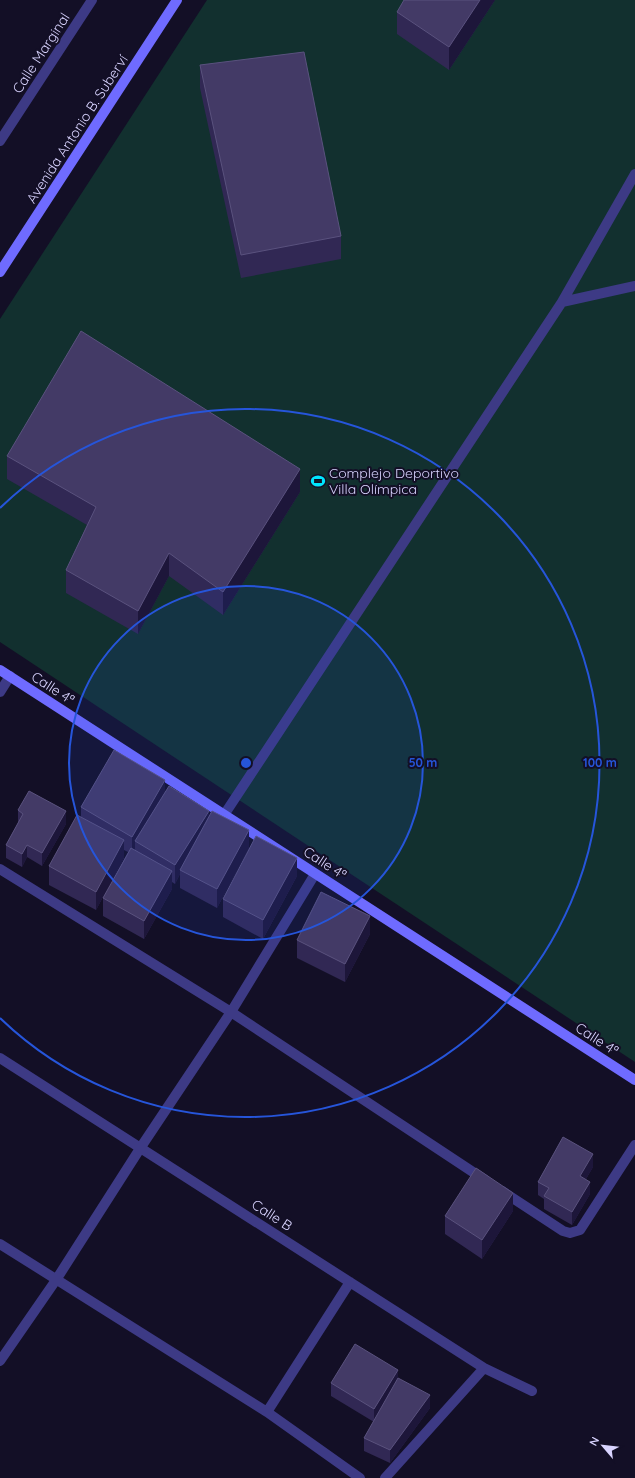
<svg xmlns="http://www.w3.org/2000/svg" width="635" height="1478" font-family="Quicksand,sans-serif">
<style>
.green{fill:#12302f}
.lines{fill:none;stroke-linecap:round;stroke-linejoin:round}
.street{stroke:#3d3a85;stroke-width:10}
.secondary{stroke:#6f6bff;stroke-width:10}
.wall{fill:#312854}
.shaded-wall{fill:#1d163a}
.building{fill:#433a66;stroke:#5a527e}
.ring{fill:none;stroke:#2655da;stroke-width:2}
.labels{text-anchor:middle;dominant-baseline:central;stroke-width:4;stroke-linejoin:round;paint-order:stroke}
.street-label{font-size:14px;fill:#d9d4ff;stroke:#130f26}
.poi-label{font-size:14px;fill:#d9d4ff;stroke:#130f26;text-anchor:start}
.centre{fill:#2655da;stroke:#130f26;stroke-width:2}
.ring-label{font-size:12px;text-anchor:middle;font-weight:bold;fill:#2655da;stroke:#130f26;stroke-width:4;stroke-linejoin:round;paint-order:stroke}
</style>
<rect width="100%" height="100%" fill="#130f26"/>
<path class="green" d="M207,0H635V1062L0,642V319Z"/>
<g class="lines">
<path class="street" d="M0,141L92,0
M562,302L635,174
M0,692L10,676
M224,815L562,302L635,286
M0,869L231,1012L485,1180
M0,1058L484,1368L532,1391
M502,1191L563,1231L570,1233L580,1230L635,1145
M0,1244L267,1412L360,1478
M0,1361L56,1280L141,1147L231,1012L315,874
M267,1412L350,1282
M385,1478L484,1368"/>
<path class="secondary" d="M0,272L177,0
M0,670L635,1080"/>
</g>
<path class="wall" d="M495,0L449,70L397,34V12Z
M200,65L341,236V259L241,278L200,88Z
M7,456L300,492L223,615L169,576L138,634L66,593V570L87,525L7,479Z
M165,792L209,816L249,848L217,908L180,888V874L175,884L172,882V889L144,939L103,916V898L128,852L124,850V858L96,910L49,885V866L81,817V807Z
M18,810L66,824L42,866L27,857L22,867L6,858V845L18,823Z
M297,876L263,939L223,917V899Z
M370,934L345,982L297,958V940Z
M593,1167L586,1179L590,1194L572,1225L544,1209V1199L538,1195V1182Z
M513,1211L482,1259L445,1234V1216Z
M398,1379L430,1408L390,1463L364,1451V1438L374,1422L331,1396V1383Z"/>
<path class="shaded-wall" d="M480,0H495L449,70V47Z
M300,469V492L223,615V592Z
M169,553V576L138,634V611Z
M165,780V798L135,841V850L132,855V837Z
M66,811V824L42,866V853Z
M209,811V829L180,870V874L175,884V865Z
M249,830V848L217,908V889Z
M124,840V858L96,910V892Z
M27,845V857L22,867V854Z
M297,858V876L263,939V920Z
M172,871V889L144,939V921Z
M370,916V934L345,982V964Z
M593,1154V1167L580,1189V1176Z
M590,1182V1194L572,1225V1212Z
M513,1193V1211L482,1259V1240Z
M398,1370V1383L374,1422V1409Z
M430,1395V1408L390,1463V1450Z"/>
<path class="building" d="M404,0H480L449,47L397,12Z
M304,52L341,236L241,255L200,65Z
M81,331L300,469L223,592L169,553L138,611L66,570L96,507L7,456Z
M114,750L165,780L132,837L81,807Z
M169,786L209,811L175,865L135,841Z
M29,791L66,811L42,853L27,845L22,854L6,845L23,814L18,810Z
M212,811L249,830L217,889L180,870Z
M77,815L124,840L96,892L49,866Z
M256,836L297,858L263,920L223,899Z
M131,848L172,871L144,921L103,898Z
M321,892L370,916L345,964L297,940Z
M563,1137L593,1154L580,1176L590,1182L572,1212L544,1196L549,1188L538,1182Z
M476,1168L513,1193L482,1240L445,1216Z
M355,1344L398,1370L374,1409L331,1383Z
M398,1378L430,1395L390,1450L364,1438Z"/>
<circle cx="246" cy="763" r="177" fill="#2655da" fill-opacity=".12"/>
<g class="ring">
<circle cx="246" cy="763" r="177"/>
<path d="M0 508A354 354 0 1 1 0 1018"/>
</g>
<defs>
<symbol id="stadium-bare" viewBox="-9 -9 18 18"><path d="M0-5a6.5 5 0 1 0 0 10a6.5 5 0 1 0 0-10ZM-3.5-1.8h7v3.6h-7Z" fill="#00e5ff" stroke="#130f26" stroke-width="2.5" paint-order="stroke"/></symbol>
</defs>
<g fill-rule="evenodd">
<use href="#stadium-bare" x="308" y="471" width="20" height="20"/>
</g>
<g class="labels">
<g class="street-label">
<text transform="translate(41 53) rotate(-57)">Calle Marginal</text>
<text transform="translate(77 129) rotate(-57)">Avenida Antonio B. Suberví</text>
<text transform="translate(53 688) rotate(33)">Calle 4ª</text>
<text transform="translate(325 863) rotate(33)">Calle 4ª</text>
<text transform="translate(597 1039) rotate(33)">Calle 4ª</text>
<text transform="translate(272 1215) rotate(33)">Calle B</text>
</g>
<g class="poi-label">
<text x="329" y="473">Complejo Deportivo<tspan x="329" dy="16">Villa Olímpica</tspan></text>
</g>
</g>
<circle cx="246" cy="763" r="6" class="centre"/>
<g class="ring-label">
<text x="423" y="767">50 m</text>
<text x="600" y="767">100 m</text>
</g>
<g transform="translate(603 1446) rotate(298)" stroke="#130f26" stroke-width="3" paint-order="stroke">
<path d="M0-3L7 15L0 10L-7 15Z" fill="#d9d4ff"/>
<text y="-6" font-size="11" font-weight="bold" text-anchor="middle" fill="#d9d4ff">N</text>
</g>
</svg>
